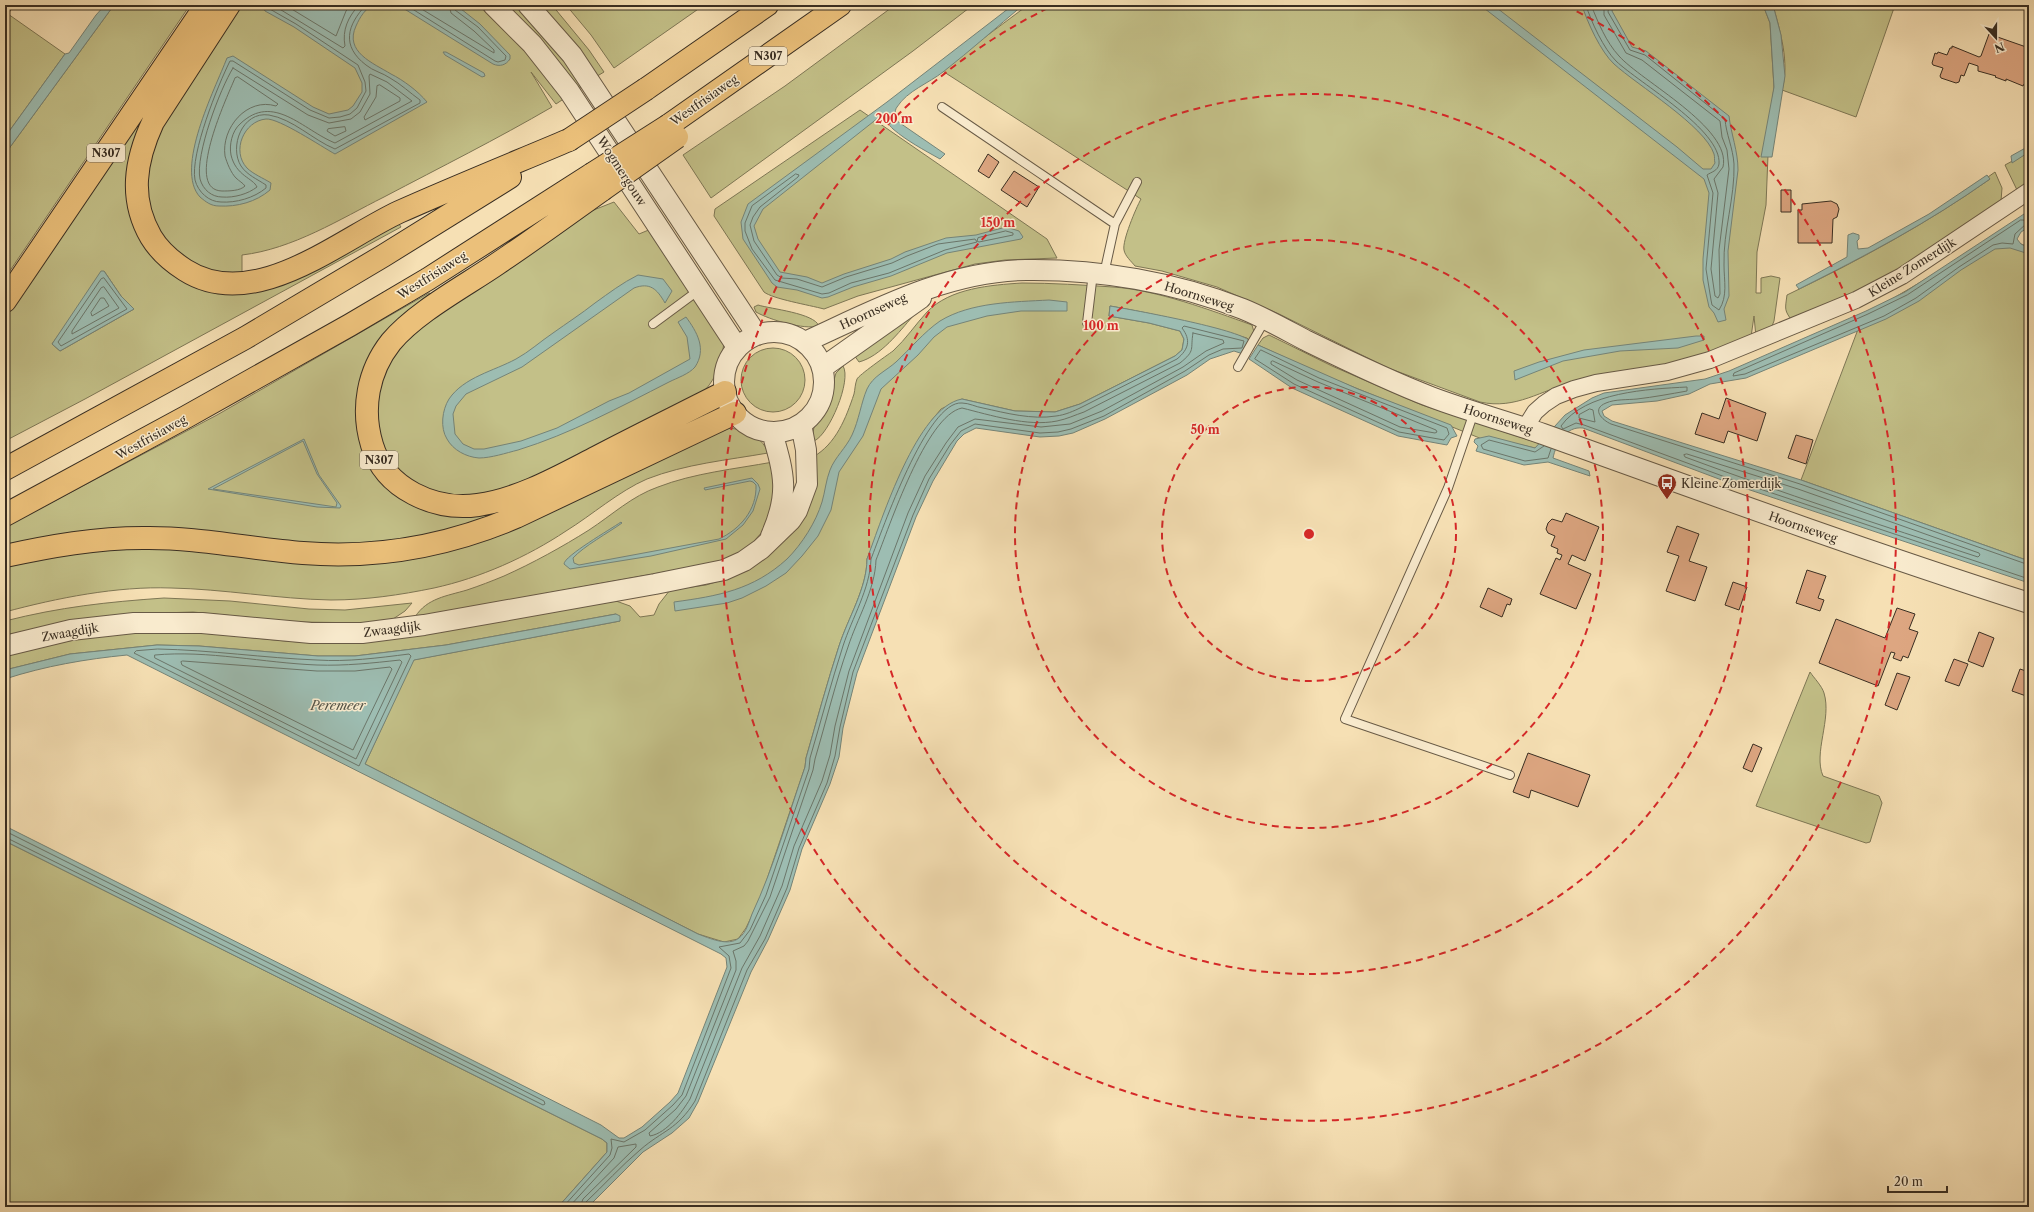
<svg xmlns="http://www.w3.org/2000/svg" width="2034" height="1212" font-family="'Libre Caslon Text',serif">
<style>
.green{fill:#c3c088;stroke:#7e7755;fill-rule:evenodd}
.water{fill:#9dbdb2;stroke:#758478;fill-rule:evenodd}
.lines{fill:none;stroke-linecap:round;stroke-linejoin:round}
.shore{stroke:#6b766a;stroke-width:1}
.building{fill:#dda681;stroke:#392e22}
.service-casing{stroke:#685a46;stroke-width:10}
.minor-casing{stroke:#685a46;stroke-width:18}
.tertiary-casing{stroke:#685a46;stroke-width:22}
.trunk-casing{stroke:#392e22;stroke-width:24}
.service{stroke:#f9ebce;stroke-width:8}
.minor{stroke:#f9ebce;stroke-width:16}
.tertiary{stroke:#f9ebce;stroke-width:20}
.trunk{stroke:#ebc07a;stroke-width:22}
.trunk-bridge-casing{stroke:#392e22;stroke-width:24;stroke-linecap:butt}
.trunk-bridge{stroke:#ebc07a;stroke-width:22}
.ring{fill:none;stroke:#d62828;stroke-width:2;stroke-dasharray:7 5}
.labels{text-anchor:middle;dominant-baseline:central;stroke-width:3;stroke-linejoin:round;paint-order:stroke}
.shield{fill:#f9ebce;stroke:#736756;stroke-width:1}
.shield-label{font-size:11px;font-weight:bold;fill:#392e22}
.street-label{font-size:12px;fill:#392e22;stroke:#f9ebce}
.poi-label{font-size:12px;fill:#392e22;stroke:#f9ebce;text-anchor:start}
.water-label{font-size:13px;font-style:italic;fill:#525246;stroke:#f9ebce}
.centre{fill:#d62828;stroke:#f9ebce;stroke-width:2}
.ring-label{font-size:12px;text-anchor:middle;font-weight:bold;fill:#d62828;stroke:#f9ebce;stroke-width:3;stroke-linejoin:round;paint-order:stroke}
</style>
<rect width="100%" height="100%" fill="#f6e0b4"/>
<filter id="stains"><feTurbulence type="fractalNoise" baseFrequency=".005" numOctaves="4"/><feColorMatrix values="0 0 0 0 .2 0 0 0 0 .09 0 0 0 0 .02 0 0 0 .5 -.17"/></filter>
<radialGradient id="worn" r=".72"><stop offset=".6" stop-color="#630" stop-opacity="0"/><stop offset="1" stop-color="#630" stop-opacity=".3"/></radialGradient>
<path class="green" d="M5,5L13,7L8,14L65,54L5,137Z
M114,5H190L5,278V154Z
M213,5L159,101L133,217L219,289L397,221L401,227L85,399L5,441V315ZM104,271L121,296L134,309L60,351L52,344Z
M239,5H484L500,20L565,98L556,104L531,72L552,107C497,139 441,167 384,197C340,219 293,249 242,255V274L231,275L198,267L167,246L144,198L152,142Z
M502,5H519L584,85L575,92Z
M536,5H552L589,50L604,72L594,78Z
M566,5H704L614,68L591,35Z
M895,5H973L913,51L711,198L683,155L785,86Z
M1028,5H1763L1770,23L1774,87L1769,130L1766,205L1757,252L1756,293H1761V278L1771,276L1780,278L1774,321L1770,331L1756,337L1754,316L1751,337C1730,344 1707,355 1685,361C1648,369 1610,372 1574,382C1541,390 1516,410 1480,402L1388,368L1279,314L1217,287L1162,271L1135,266C1131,261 1125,256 1124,250C1122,241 1136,208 1141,199L941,70Z
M1773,5H1895L1856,117L1782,90C1790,63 1780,31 1773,5Z
M860,110L1047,239L1057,258L1005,260L975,264L858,296L824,309C809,305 773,299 764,292L714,216L715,209Z
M2029,152V186L2017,190L2005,165Z
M1995,172L2002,188L2001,201L1898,273L1793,322C1784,310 1785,310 1787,295C1858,261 1926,224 1990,179L1988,177Z
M614,202L639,234L651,229L724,341C722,365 714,385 695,399L504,491L466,497L426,490L411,482L390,462L377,434L378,379L409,333L581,215Z
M1999,236L2029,247V561L1801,480L1863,316Z
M1022,283C1052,283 1083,285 1113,287C1157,290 1210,310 1252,325L1254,332L1250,341L1247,338C1202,325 1156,314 1110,306L1109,316L1149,323L1180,331L1184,339L1182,350L1175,356L1080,404L1055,412L1015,411L962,399L941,409L931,421L910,455L867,559C867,588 848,618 839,646C827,683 817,720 806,758L805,767L762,894L746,928L738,939L724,942L698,934L365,764L413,660L620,621L616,614L446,645L355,656H318L199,646L157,645L70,654L5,670V656C58,641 114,631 169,632C213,632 255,639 299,642C321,644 343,643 365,642L616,601L630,606L640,617L654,615L659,604L670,590L706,585L729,578L749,570L774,551L797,524L813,457C836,444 846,418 854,394C855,390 855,384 857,379C859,375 886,356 893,351C906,339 915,325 927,312C950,288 991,285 1022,283Z
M429,293L432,294L382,342L364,446L453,514L704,410L708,418L442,538L308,547L5,550V527L217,415Z
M758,305C771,309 814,313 819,326C804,330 770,320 756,312L754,307Z
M913,316C899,332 881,356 859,362L854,355Z
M1269,335L1332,366L1422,405L1541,444L1535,448L1486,437L1482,439L1321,374L1258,345L1263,338Z
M741 380a32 32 0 1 1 64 0a32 32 0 1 1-64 0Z
M843,366C852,380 829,435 814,441L812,439L815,421L827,404L836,373Z
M721,428C738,427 762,434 768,453C728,460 685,464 647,479C619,491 592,515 566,531C527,557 480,578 434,588C400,595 366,600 331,600C277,599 224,589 171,588C117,586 57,598 5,612V563L132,544L382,561Z
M773,462L776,499L762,532L749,547L730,559L714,563L415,617C427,598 447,596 467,590C479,586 492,581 504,576C533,563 562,547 589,530C612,515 632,496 658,487C694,473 735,469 773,462Z
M164,598L230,601L309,609L345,610L412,603L405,611L390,621L374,623L297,622L193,612L128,614L5,637V621C60,607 107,602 164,598Z
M1810,672C1814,678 1822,686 1824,693C1832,719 1813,753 1823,776L1879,796L1882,803L1870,842L1866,843L1756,806Z
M5,841L602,1139L607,1143V1152L558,1207H5Z"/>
<path class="water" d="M105,5H114L5,154V137L65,54L69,53L96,15Z
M262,5H373C365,9 360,17 356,26C344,52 373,63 391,74C403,80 418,91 427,102L335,154C322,147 279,118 266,119C244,121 231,151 247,168C253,174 263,178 271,183L270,190C256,202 237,207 219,206C211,206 206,202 200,197C174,169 215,89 227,58L233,56L313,107L329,114L348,110L353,106L362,92V83L355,68L294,27L265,11Z
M398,5H456L480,24L510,55V59C506,65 500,67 493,64Z
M1013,5H1023C997,27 971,50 943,72C929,83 907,91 897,107C894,111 895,117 897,121L945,154L940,159C924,150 907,141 893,129C889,125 884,118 878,118L763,209L754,226L758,239L780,272L807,277L822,283L844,274L891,259L905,252L946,238L976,235L1006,227L1019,231L1023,237L1021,239L947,253L891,276L853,287L828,297L822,298L797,290L777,287L772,283L743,239L741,222L748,204L887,102Z
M1480,5H1493L1677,147L1703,169H1711L1715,163C1714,160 1715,157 1714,154C1705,126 1637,85 1614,64C1601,52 1587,22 1582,5H1613L1612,11L1632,47L1646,51L1729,116C1731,134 1738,151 1738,170L1728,251L1729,296L1724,309L1726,320L1718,322L1714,313L1709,307L1703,280V259L1709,193L1704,179Z
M1763,5H1773L1781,35L1785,76L1772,157H1761L1774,87L1770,23Z
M443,52H446L484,73L485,76L482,77L445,55Z
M2029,146V152L2012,163L2011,156Z
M1987,175L1990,179C1928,223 1867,255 1799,289L1796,285L1847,257L1848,235L1853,233L1859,235V239L1857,241L1858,249L1868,248L1929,214Z
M2024,214L2029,221V227L2021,232L2017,239L2021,244L2029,248V254L2010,248L1995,249L1961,270L1919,301L1886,319L1746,378L1710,384L1689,394L1657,401L1612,405L1602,411L1604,416L1612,421L1801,480L2029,561V583L1735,485L1583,428C1566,426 1556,443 1553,458L1589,471L1590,476L1548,462L1524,465L1476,451L1478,446L1474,442L1475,439L1489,436L1535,448L1565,415L1592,398L1604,393L1705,379L1729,371L1866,311L1905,292Z
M101,271H104L121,296L134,309L60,351L52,344Z
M638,275L663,279L672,291L665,303C657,289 650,282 634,288L522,367L466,394L456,406L453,414L455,434L463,444L474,449H484L521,441L557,428L609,401L629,393L690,359L687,337L678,322L686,317C697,332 707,349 695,367C689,374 677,378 669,382C620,407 570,434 518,450C506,453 491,458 479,458C466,457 453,450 447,439C440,428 442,410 449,399C464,377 494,371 516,359C529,352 541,341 553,333C567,323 581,314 595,303C609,293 622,283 638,275Z
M1049,300L1067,302V311H1021L987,316L947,327L934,337L918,355L881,389L863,436L839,472L831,510L818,536L802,556L786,573L766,586L742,598L727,603L675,611L674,602C718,596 753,590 787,559C802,544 816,522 822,502C825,492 826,480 830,470C835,457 846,448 852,435C859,420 861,403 867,389C873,376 886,371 896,362C910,349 924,332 940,321C971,302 1014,302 1049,300Z
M1110,306C1134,310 1238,329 1250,341L1243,354L1234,351L1210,359L1187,375L1105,419L1073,433L1059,436L1040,437L976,428L964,434L957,441L933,481L916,517L857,673L843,728L839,757L830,784L802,849L790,890L768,940L751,972L698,1102L689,1118L672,1133L643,1152L588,1207H558L607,1152V1143L602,1139L5,841V826L486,1067L601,1125L619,1138H624L642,1127L670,1102L678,1093L727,967L726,958L721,954L127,655C86,659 45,666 5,679V670L70,654L157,645L199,646L318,656H355L446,645L616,614L620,616V621L414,660L365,764L698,934C709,938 728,947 739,938C746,933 749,922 752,914C774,867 788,816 805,767L806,758C817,720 827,683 839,646C848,618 867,588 867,559C882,519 917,407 962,399L1015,411L1055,412L1080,404L1175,356L1182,350L1184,339L1180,331L1149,323L1109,316Z
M1696,336H1704V340L1678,348L1620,351L1563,361L1515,380L1514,371L1539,362L1584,350Z
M1258,345L1358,389L1451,425L1457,436L1451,438L1447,445L1398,436L1292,388L1249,359Z
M304,439L319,475L341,506L340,508L317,507L208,489ZM303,441L317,474L337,503L336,507L213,489Z
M752,478L758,484L760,489L753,511L743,525L726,539L651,556L570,569L564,564C564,556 611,529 621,522L622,523C608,533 584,546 573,558L574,563L579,565L719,539C740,529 757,510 756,485L753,482L750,481L705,490L704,488Z"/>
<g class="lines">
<path class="shore" d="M266,5L268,8L296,24L358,65L365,82L366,91L357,108L350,114L340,117L329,118L322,115L310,110L233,61H230C218,85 190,154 195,180C198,192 209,202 221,202C236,203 254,198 266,188V185C257,179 247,175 241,166C229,147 242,111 269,115C293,119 313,140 335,149L420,103V100C410,93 401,84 390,78C383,73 373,71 366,65C341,46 347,25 366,5
M273,5L343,48L345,46C342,30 348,17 359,5
M285,5L336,36L346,11L351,5
M406,5L495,61L498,62L505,60L506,56L478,27L455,10L454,5
M415,5L494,53V50L474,31L451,13L449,5
M1586,5C1591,22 1604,49 1616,61C1639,83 1722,130 1719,164C1718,171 1711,172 1707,175L1713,193L1706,269L1711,300L1712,305L1719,310C1728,296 1724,281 1724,265C1723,231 1735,198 1734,164C1733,148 1726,134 1725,119L1645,55L1630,50L1608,12L1609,5
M1591,5C1598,22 1606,42 1619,56C1641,81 1732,128 1723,167L1714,179L1718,193L1711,269L1715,296L1718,298L1720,294L1719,250L1729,169L1727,150L1722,137L1720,121L1642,60L1626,53L1604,15V5
M233,68L308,115L329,123L351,119L360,112L370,94L369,76L370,74L387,82L412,101L335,143C303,130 273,92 240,124C232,131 229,145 231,155C236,176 253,178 257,187C248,194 234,198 222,197C212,197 203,190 200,179C195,155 220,89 233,68Z
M238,77L278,104L276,106C247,97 221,128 225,156C227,163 231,173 236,178C239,181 243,183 245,186C240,191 229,191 222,191C183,190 228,95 235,78Z
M380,85L400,98V101L365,120L364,117L376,97L377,86Z
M345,127L346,131L335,136L327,131L328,129Z
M796,174L799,175L798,177L760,207L753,217L750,225L754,241L777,275L782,278L797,279L822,287L846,277L892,263L907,256L938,244L975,239L977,242L945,250L889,273L851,283L829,293L822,294L775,280L752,249L745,231V223L752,206Z
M2021,220H2024L2026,224L2015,234L2013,244L2002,243L1993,245L1959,267L1916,298L1884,316L1745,374L1733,376L1734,373L1868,314L1907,295Z
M1006,231L1013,233V235L979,242L977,241L978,238Z
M104,278L127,309L61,346L58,342L101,279Z
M104,287L119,308L72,334V331L101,288Z
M101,298H104L109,306L92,316L91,313Z
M1193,333L1223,340L1224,343L1206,351L1183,367L1102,411L1070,424L1041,427L975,419L958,427L946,443L925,476L908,513L849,671L835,726L830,755L822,781L794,846L782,886L760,936L742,968L690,1099C682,1112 667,1133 650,1136L649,1133L676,1109L686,1096L736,970V961L733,951L744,946L748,941L770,897L813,770L815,759C826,722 835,684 848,647C857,619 875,590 876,560C889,528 926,415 962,408C990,415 1028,427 1057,421C1067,419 1075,415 1084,412L1180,363C1196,350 1190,350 1193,333Z
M1261,350L1319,378L1447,428L1449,434L1444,440L1399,432L1294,384L1255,359Z
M1273,361L1318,382L1436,430L1437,432L1435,433L1400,427L1297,380L1271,364V362Z
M1590,409L1593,410L1595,422L1579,418V415Z
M1544,446L1535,452L1489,440L1481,445L1483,449L1525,461L1548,458L1551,449
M1687,454L1798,489L1979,553L1980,555L1978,557C1880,525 1782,493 1685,457L1684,455Z
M2029,565L1800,484L1611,424C1602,420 1591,409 1606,403C1615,399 1627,400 1637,399C1654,397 1670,394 1687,391V387C1648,389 1585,392 1561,426L1563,429L1576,423L1584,425L1736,481L2029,579
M158,649C211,650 264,658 317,660C347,662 378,658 409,654L411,656L359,766L134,653L136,651Z
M155,655C208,650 264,663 317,665C345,666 373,663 400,660L402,662L356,759L155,658Z
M183,661L317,671H355L390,667L392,669L353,750L182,665L181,662Z
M5,831L485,1071L544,1101L545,1104L543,1105L5,837
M563,1207L610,1155L612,1148L611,1139L624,1142L645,1130L673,1105L682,1095L731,968L729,956L719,947L740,943L750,930L766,895L809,769L810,758C821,721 831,683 843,646C852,618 870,589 871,559C882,531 927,400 962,403C969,403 976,407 983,408C1006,413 1032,420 1056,416C1065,415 1074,411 1082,407L1177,359C1189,349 1191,340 1182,328L1184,326L1244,341L1242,348L1223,349L1209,355L1185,371L1104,416L1071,429L1058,432L1040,433L975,424L961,431L950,445L929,479L913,515L853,672L840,727L835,756L827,783L799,848L787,888L765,939L747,970L695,1101C677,1130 663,1130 640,1150C621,1166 604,1185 586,1202L585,1207
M569,1207L614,1158L618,1147L636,1144V1147L583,1199L580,1207"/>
</g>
<path class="building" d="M1989,34L2029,48L2028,83L2024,84L2023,86L2006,79V81L1995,77L1996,76L1978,71V66L1969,63L1964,76L1961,75L1959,82L1956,83L1941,78L1940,76L1943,68L1933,65L1932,63L1935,53L1937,54L1938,52L1947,55L1950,48H1952V46L1979,57L1981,56Z
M988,154L999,162L989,178L978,171Z
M1014,171L1039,187L1027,207L1001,190Z
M1781,190H1791V212H1781Z
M1831,201L1837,204L1839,209L1837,217L1833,219L1832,243H1798V210H1802V204Z
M1726,398L1766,413L1757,441L1728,431L1724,443L1695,434L1702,413L1719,419Z
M1796,435L1813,440L1806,464L1788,458Z
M1566,513L1599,527L1585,561L1572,555L1568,564L1591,574L1576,609L1540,594L1556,558L1560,560L1562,555L1557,553L1558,549L1551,546L1555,536L1548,533L1546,529L1548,523L1552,519L1562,522Z
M1677,526L1699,534L1689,561L1707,567L1695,601L1666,591L1679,556L1667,552Z
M1807,570L1826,576L1818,598L1824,600L1820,611L1796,603Z
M1733,582L1747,587L1739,610L1725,605Z
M1488,588L1512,599L1510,605L1507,604L1502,617L1480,607Z
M1897,608L1915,614L1909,629L1918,632L1908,658L1903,656L1901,661L1893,658L1895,653L1891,652L1878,686L1819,663L1836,619L1885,638Z
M1979,632L1994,638L1983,667L1968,661Z
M1954,659L1968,664L1959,686L1945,681Z
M2020,669L2029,672V697L2012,691Z
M1897,673L1910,677L1897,710L1885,705Z
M1753,744L1762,748L1752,772L1743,768Z
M1528,753L1590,775L1578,807L1531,790L1529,798L1513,792Z"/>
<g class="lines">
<defs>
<path id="service" d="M942,107L1115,224L1104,274
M1115,224L1137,182
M1087,323L1093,273
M653,324L699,290
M1238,367L1265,320
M1474,412L1448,488L1345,719L1510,775"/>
<path id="minor" d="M1525,428L1535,412L1544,404L1556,396L1574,389L1596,383L1667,372L1710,360L1856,300L1902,276L2029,191"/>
<path id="tertiary" d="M493,5L532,44L569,91L737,347
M528,5L572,55L757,335
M724 382a50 50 0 1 1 100 0a50 50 0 1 1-100 0Z
M805,342C875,310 947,271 1026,270C1099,269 1175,282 1243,309C1265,318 1286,330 1307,341C1348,361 1389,381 1431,397C1468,411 1506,421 1543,434C1704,492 1866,551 2029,603
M822,368L921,298
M771,536C790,493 784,474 772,432
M5,646L71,630L134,623H202L311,633H362L424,625L655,584L724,570L744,561L761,549L791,520L797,511L807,484L806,450L801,424"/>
<path id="trunk" d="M229,5L153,122C135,161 129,199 151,237C160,252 171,261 185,270C254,314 339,240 399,212C455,187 512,164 569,140
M646,89L767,5
M669,125L840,5
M602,190C567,215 533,240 497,264C465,286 416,312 391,342C368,371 361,409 372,445C385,489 435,511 478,505C520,499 560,476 597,457C639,435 682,414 725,392
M5,301L206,5
M5,469L245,338L383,256L510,177
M5,515L186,417L350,325L428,279L592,174
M5,556C51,546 96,538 143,538C197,537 250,549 303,553C377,559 448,546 516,517L735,413"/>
</defs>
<use href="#service" class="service-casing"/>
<use href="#minor" class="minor-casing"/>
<use href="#tertiary" class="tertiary-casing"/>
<use href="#trunk" class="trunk-casing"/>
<use href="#service" class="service"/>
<use href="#minor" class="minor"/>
<use href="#tertiary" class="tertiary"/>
<use href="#trunk" class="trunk"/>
<defs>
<path id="trunk-bridge" d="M569,140L646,89
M592,174L669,125
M602,190L677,137"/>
</defs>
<use href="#trunk-bridge" class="trunk-bridge-casing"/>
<use href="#trunk-bridge" class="trunk-bridge"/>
</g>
<g class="ring">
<circle cx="1309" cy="534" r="147"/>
<circle cx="1309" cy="534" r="294"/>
<circle cx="1309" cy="534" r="440"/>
<path d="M1566 6A587 587 0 1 1 1052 6"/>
</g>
<defs>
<symbol id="bus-pin" viewBox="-11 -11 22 30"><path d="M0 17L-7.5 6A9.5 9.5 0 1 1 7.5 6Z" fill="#8f2418" stroke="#f9ebce"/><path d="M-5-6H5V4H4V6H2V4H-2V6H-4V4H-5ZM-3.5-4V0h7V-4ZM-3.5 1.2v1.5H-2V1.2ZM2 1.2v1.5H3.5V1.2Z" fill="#fff"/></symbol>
</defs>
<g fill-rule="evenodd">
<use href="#bus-pin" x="1656" y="472" width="22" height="30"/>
</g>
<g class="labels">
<g class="shield">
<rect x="749" y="47" width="38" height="18" rx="3"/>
<rect x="87" y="144" width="38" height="18" rx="3"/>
<rect x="360" y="451" width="38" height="18" rx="3"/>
</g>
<g class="shield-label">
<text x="768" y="56">N307</text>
<text x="106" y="153">N307</text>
<text x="379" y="460">N307</text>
</g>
<g class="street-label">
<text transform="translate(704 100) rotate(-35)">Westfrisiaweg</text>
<text transform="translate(622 171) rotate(57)">Wogmergouw</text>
<text transform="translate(1912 267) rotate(-32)">Kleine Zomerdijk</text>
<text transform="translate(432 275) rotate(-32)">Westfrisiaweg</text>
<text transform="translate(1199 296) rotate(17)">Hoornseweg</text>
<text transform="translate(873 311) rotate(-24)">Hoornseweg</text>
<text transform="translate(1498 419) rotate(18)">Hoornseweg</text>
<text transform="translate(151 437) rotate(-29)">Westfrisiaweg</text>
<text transform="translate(1803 527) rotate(19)">Hoornseweg</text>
<text transform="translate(392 629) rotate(-7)">Zwaagdijk</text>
<text transform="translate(70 632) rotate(-10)">Zwaagdijk</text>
</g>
<g class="poi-label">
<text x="1681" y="483">Kleine Zomerdijk</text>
</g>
<g class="water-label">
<text x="338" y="705">Peremeer</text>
</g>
</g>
<circle cx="1309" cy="534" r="6" class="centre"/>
<g class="ring-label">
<text x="894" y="123">200 m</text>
<text x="998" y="227">150 m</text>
<text x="1101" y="330">100 m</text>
<text x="1205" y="434">50 m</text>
</g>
<rect width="2034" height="1212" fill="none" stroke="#f6e0b4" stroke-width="20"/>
<rect x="6" y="6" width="2022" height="1200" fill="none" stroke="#392e22" stroke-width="2"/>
<rect x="10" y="10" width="2014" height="1192" fill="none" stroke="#392e22"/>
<g transform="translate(1996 38) rotate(159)" stroke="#f9ebce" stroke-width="3" paint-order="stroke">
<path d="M0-3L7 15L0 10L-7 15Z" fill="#392e22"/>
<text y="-6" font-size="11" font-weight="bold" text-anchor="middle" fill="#392e22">N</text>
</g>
<path d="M1888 1186v6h59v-6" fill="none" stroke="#392e22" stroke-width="2"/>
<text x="1894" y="1186" font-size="12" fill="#392e22" stroke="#f9ebce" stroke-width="3" paint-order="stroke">20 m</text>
<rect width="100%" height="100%" filter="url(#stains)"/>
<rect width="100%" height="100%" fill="url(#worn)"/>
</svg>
